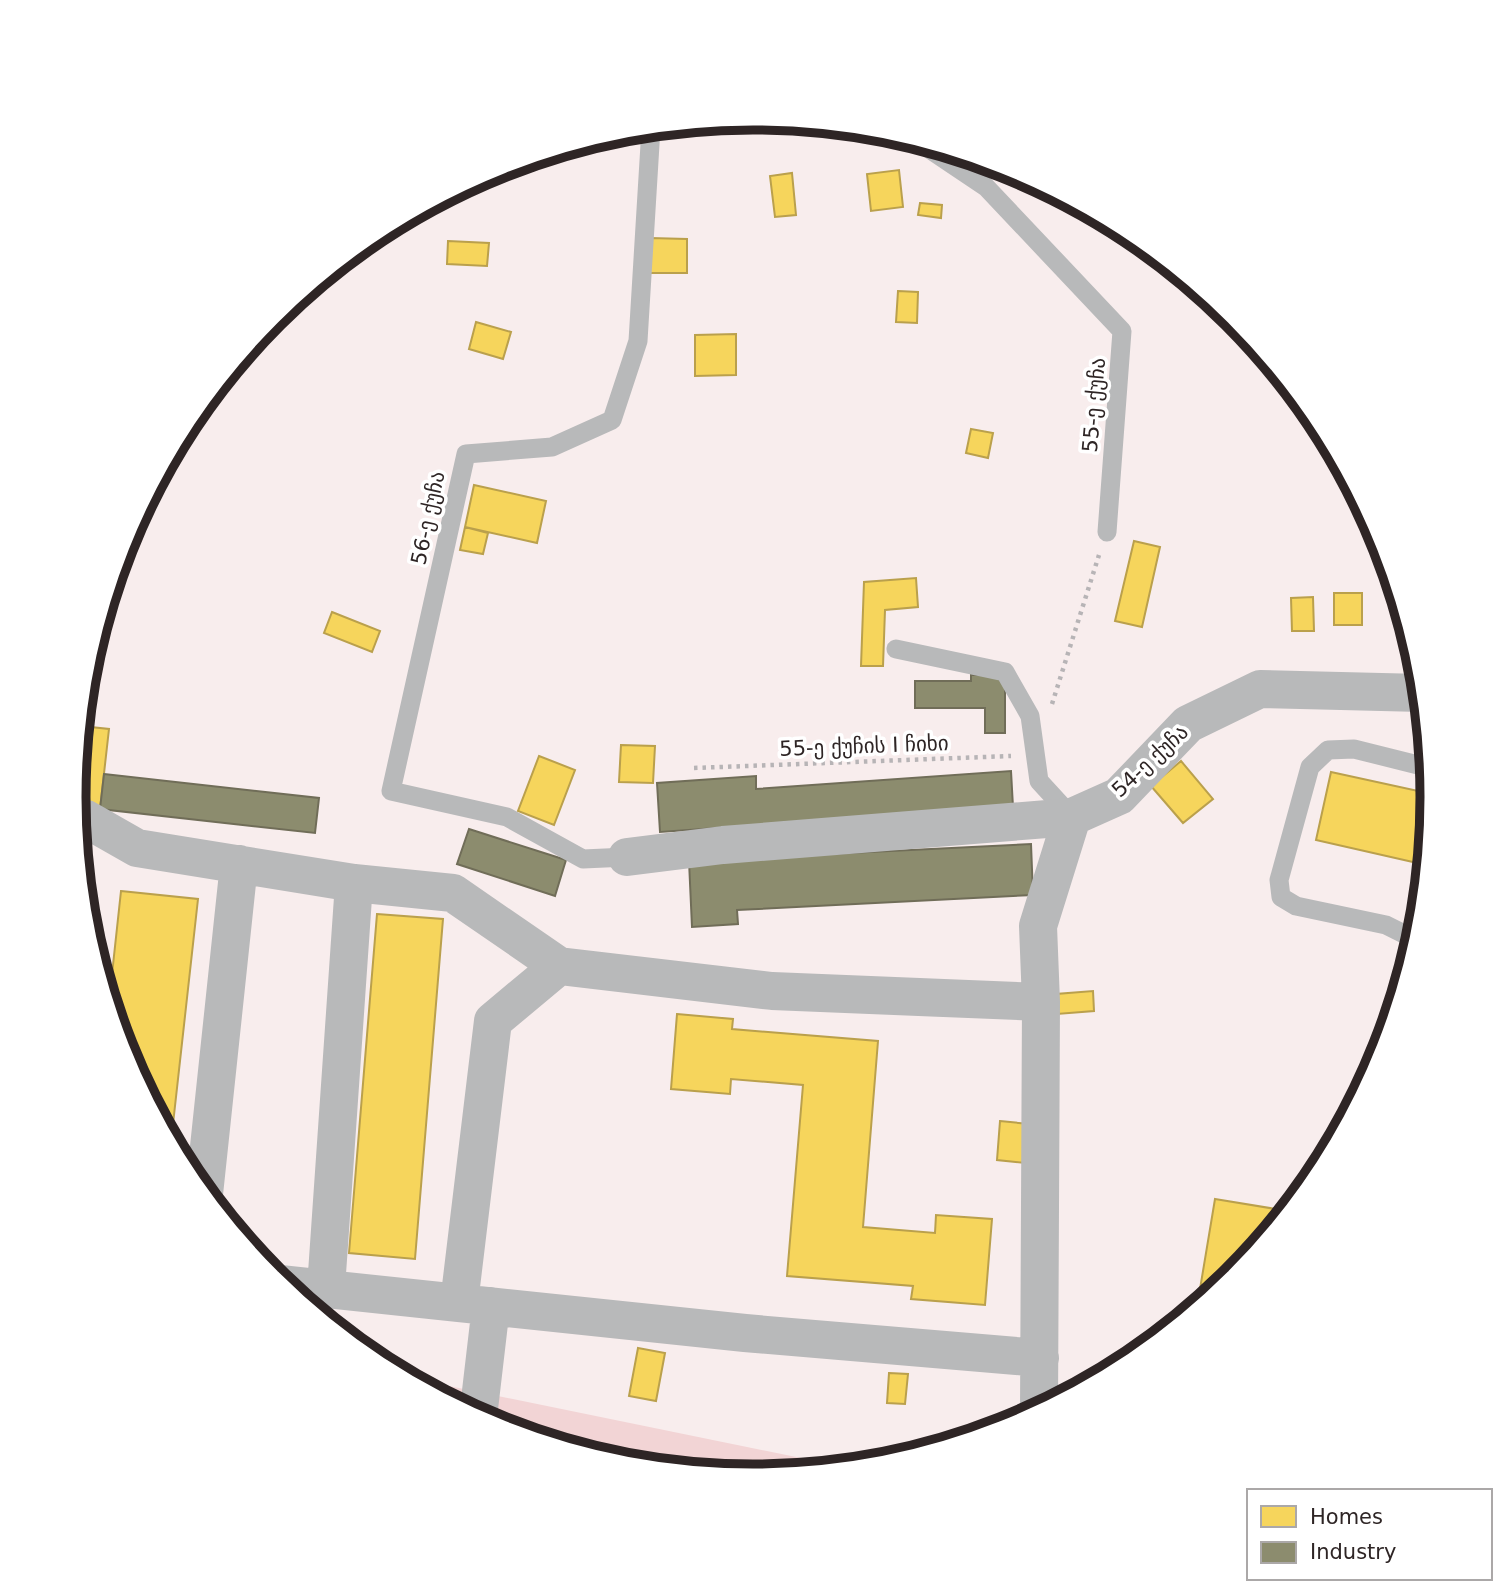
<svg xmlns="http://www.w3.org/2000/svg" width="1506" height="1594" font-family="'DejaVu Sans','Noto Sans Georgian',sans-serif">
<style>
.green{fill:#f2d4d5}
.homes{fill:#f6d55c;stroke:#baa04c;stroke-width:2}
.industry{fill:#8c8c6e;stroke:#706d58;stroke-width:2}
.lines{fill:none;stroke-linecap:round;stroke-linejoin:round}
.path{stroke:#b7b4b6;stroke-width:4.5;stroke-dasharray:3.5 5;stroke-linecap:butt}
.service{stroke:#b8b9ba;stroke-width:19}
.minor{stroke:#b8b9ba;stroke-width:38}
.labels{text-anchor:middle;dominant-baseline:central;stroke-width:7;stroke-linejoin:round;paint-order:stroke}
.street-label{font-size:21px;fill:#2e2525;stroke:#fff}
.rim{fill:none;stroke:#2e2525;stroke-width:9}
</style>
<rect width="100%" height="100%" fill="#f8eded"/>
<path class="green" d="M405,1377L845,1467L753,1476L620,1463L493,1425Z"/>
<path class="homes" d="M899,170L903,207L871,211L867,174Z
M792,173L796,215L775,217L770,176Z
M920,203L942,205L941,218L918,215Z
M650,238L687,239V273H649Z
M448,241L489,243L487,266L447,264Z
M898,291L918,292L917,323L896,322Z
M476,322L511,332L503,359L469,349Z
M736,334V375L695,376V335Z
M971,429L993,433L988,458L966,453Z
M474,485L546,501L537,543L465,527Z
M465,527L488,533L483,554L460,550Z
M1134,541L1160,547L1142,627L1115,621Z
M916,578L918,607L885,610L883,666H861L864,582Z
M1334,593H1362V625H1334Z
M1313,597L1314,631H1292L1291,598Z
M332,612L380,631L372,652L324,633Z
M81,726L109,729L100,809L74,806Z
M621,745L655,746L653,783L619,782Z
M539,756L575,770L554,825L518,811Z
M1181,761L1213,799L1183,823L1151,786Z
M1331,772L1432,794L1426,865L1316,840Z
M121,891L198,899L171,1142L125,1057L109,1002Z
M377,914L443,919L415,1259L349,1253Z
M1093,991L1094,1011L1057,1014L1056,994Z
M677,1014L733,1019L732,1029L878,1041L863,1227L935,1233L936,1215L992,1219L985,1305L911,1299L913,1286L787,1276L803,1085L731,1079L730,1094L671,1089Z
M1000,1121L1029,1124L1025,1163L997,1160Z
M1215,1199L1288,1211L1233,1278L1197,1307Z
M638,1348L665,1353L656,1401L629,1396Z
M889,1373L908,1374L905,1404L887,1403Z"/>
<path class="industry" d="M971,675H1005V733H985V708H915V681H971Z
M1011,771L1013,807L660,832L657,783L756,776V789Z
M104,774L319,798L315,833L100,809Z
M469,829L566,860L555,896L457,864Z
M1031,844L1033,895L737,910L738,924L692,927L689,861Z"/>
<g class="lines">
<path class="path" d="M1052,704L1099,555
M694,768L1011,756"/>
<path class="service" d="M916,140L986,187L1122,331L1107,532
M896,649L1005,672L1030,716L1039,781L1072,817
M627,857L583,859L507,817L391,791L466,454L552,447L612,420L638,341L651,128
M1416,940L1386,925L1296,906L1281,897L1279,880L1310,767L1328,750L1354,749L1430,768
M1353,1109L1367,1082"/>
<path class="minor" d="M75,817L86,819L137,848L354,883L453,893L559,966L772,991L1041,1002
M627,857L723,845L1072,817
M559,966L493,1021L459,1303L745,1333L1040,1358
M204,1194L239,864
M280,1284L459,1303
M326,1288L354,883
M1039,1411L1041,1002L1038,926L1072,817L1119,796L1188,724L1260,689L1422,693
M478,1417L491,1306"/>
</g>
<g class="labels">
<g class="street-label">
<text transform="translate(1094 405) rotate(-85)">55-ე ქუჩა</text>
<text transform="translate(428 518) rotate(-78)">56-ე ქუჩა</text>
<text transform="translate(864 746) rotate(-2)">55-ე ქუჩის I ჩიხი</text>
<text transform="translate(1150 761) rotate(-43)">54-ე ქუჩა</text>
</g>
</g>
<path d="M0 0H1506V1594H0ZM86 797a667 667 0 1 1 1334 0a667 667 0 1 1-1334 0Z" fill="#fff" fill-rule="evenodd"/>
<path class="rim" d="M86 797a667 667 0 1 1 1334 0a667 667 0 1 1-1334 0Z"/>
<rect x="1247" y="1489" width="245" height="91" fill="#ffffff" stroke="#aba8a8" stroke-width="2"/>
<rect x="1261" y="1506" width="35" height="21" fill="#f6d55c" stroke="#aba8a8" stroke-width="2"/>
<text x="1310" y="1524" font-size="21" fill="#2e2525">Homes</text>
<rect x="1261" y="1542" width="35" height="21" fill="#8c8c6e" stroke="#aba8a8" stroke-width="2"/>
<text x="1310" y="1559" font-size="21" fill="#2e2525">Industry</text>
</svg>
